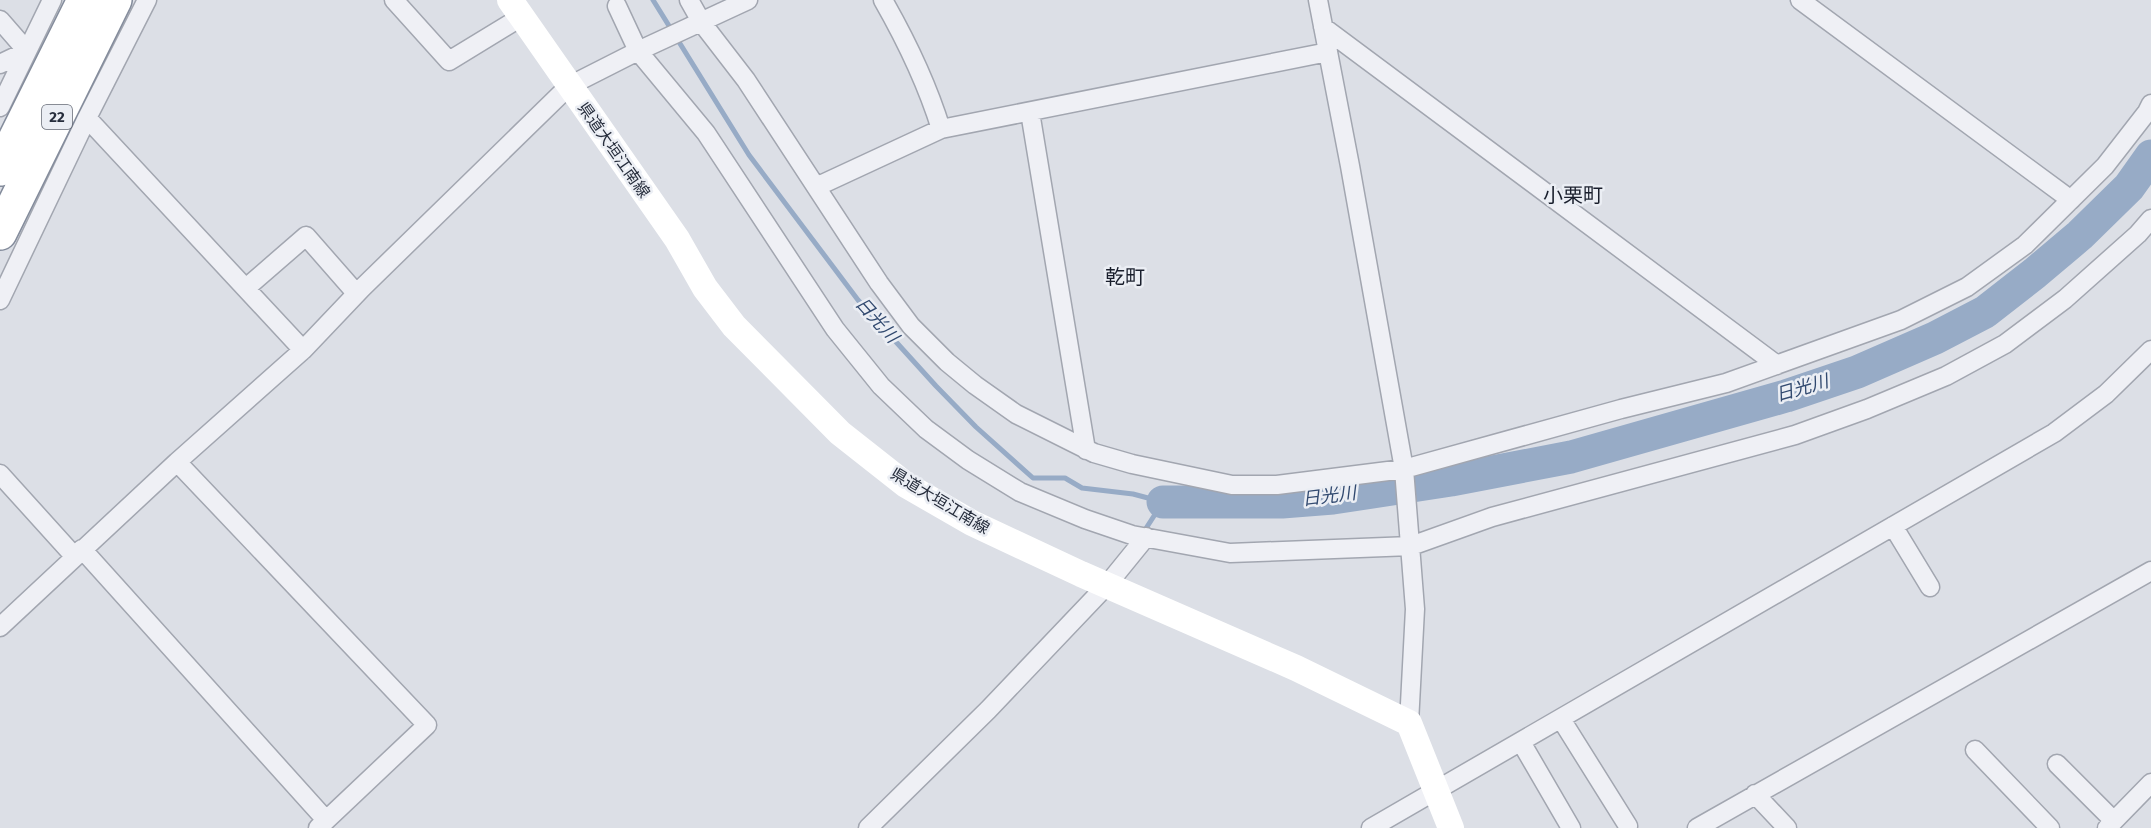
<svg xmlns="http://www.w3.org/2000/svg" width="2151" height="828" font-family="'Fira Sans','Noto Sans JP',sans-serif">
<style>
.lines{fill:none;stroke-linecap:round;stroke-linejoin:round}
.stream{stroke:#97abc6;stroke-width:5}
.river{stroke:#97abc6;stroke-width:33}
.street-casing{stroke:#a2a6b0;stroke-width:21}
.highway-casing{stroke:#848c9c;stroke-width:36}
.street{stroke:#eff0f5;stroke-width:18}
.secondary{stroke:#fff;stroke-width:26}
.highway{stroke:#fff;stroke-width:33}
.labels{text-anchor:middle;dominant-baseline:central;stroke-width:5;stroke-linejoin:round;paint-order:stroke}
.shield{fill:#ebeef4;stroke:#616773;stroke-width:1.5}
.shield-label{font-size:15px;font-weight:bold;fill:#262d3c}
.street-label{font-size:16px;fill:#262d3c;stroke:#ebeef4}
.water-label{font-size:18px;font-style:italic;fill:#31496f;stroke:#ebeef4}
.quarter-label{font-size:20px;fill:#191e2c;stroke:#ebeef4}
</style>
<rect width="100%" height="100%" fill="#dcdfe6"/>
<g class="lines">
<path class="stream" d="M653,0L749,155L858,300L936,386L976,427L1033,478H1065L1082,488L1133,494L1163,502L1143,533"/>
<path class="river" d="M1163,502H1282L1333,498L1451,480L1571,457L1786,396L1857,372L1935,338L1985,312L2035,273L2080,235L2129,187L2151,156"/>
<defs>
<path id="street" d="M394,0L449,61L521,17
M689,0L702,23L746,80L879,283L911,326L947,362L975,385L1016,414L1094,453L1132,464L1232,485H1277L1404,469L1621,409L1726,383L1901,320L1967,287L2025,245L2105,166L2147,112L2151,104
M883,0C907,42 927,84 941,129L1328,52
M1318,0L1350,166L1404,469L1415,609L1409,723
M1800,0L2071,200
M617,6L638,51L706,133L835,329L881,386L926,429L968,460L1020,492L1085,519L1132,535L1230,553L1411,546L1492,517L1795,435L1867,409L1946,376L2005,344L2065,299L2138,234L2151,219
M0,20L27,51L0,64
M1323,27L1777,365
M0,107L52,0
M1030,112L1086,450
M87,118L147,0
M816,187L941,129
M246,288L306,236L356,293
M0,300L87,118L303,350
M177,462L427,725L318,828
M0,474L75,557
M1893,526L1930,587
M82,549L326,820
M0,627L177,462L303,350L362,288L569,86L638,51L748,0
M1561,719L1628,826
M1521,742L1571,828
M1975,750L2050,828
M2057,764L2114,821
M1755,794L1787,828
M868,828L988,710L1107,585L1146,537
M1371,828L2054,433L2106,394L2151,350
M1697,828L2151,571
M2107,828L2151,783"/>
<path id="highway" d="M0,169L84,0
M0,233L115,0"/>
</defs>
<use href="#street" class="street-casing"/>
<use href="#highway" class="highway-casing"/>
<use href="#street" class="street"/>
<path class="secondary" d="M510,0L677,239L705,288L734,326L840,433L906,485L972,523L1081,574L1296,668L1409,723L1451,828"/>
<use href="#highway" class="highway"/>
</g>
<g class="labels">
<rect class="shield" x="42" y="105" width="30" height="24" rx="4.5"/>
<g class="shield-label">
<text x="57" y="117">22</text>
</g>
<g class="street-label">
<text transform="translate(614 150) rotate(55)">県道大垣江南線</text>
<text transform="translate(940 501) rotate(31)">県道大垣江南線</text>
</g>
<g class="water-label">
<text transform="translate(877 320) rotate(48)">日光川</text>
<text transform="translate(1802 388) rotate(-16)">日光川</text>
<text transform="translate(1329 496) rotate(-7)">日光川</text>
</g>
<g class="quarter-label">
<text x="1573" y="195">小栗町</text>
<text x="1125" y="277">乾町</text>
</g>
</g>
</svg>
